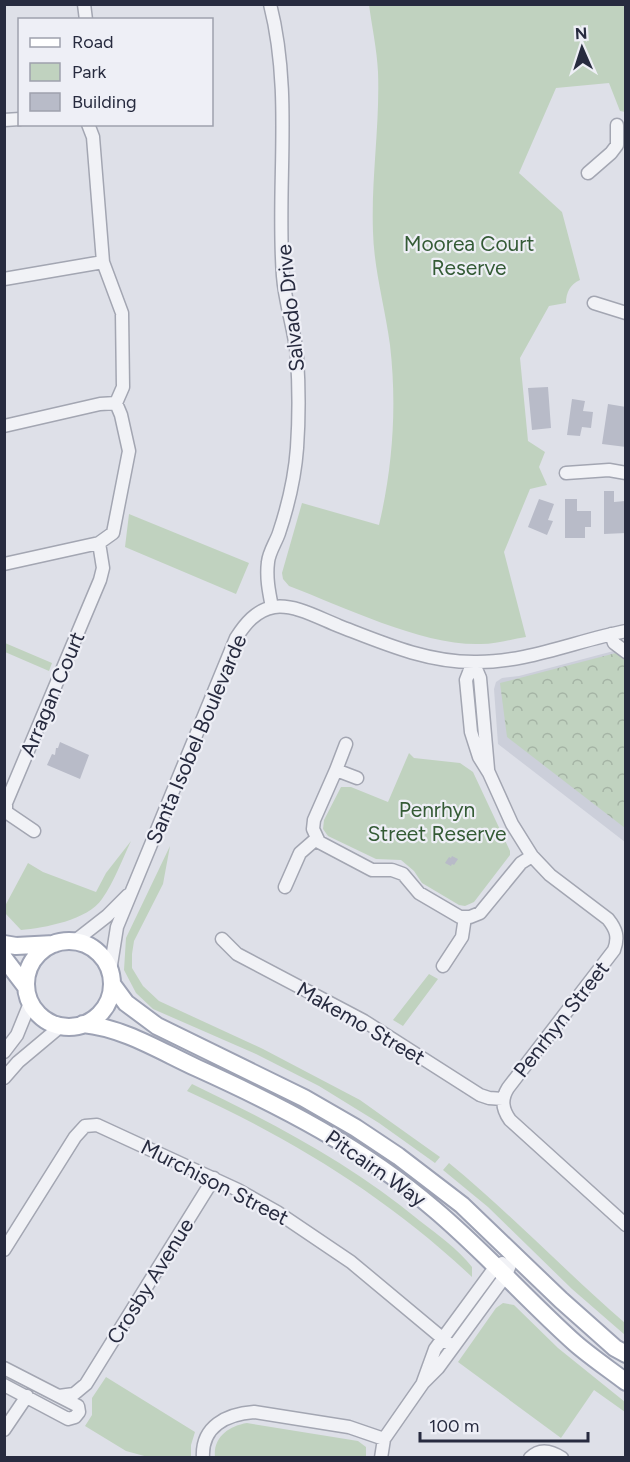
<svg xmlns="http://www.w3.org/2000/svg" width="630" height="1462" font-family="Figtree,sans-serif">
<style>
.built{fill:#cccfda}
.forest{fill:url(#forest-crowns)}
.park{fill:#c0d2bf}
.building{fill:#b8bbc8}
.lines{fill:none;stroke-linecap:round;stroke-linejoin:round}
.minor-casing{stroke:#a3a6b2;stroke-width:15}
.major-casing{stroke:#9da2b4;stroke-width:20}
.minor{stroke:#f1f2f6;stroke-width:12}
.major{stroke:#fff;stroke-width:16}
.labels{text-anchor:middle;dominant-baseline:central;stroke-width:4.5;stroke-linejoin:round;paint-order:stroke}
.park-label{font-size:21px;fill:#345b35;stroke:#eeeff6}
.street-label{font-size:21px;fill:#272b3f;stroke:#eeeff6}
</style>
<defs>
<pattern id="forest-crowns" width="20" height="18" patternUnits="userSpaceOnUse" patternTransform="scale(1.5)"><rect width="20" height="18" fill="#c0d2bf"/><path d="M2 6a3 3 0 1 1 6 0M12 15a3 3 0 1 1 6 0" fill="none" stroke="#a5b4a5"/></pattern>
</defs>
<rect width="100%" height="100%" fill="#dee0e8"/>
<path class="built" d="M625,648V842L498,744L494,689L496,682L502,678L519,676Z"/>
<path class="forest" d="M616,653L625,658V828L507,737L500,683Z"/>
<path class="park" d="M369,5H625V112L620,111L609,83L556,88L519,173L562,212L580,280C570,284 566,293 566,303L549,306L520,358L528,441L545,452L539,467L547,485L530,489L504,552L526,637C512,639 496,644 481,644C423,646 344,607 289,586L283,579L282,573L302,503L379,525C393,466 397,405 390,345C385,307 374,270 373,232C371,179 380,125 378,72C377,50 372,27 369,5Z
M129,514L249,563L236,594L125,547Z
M5,643L52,663L49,671L5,652Z
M409,753L414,758L460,763L473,772L510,851V855L474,902L465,906L459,905L422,883L414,871L401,860L376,859L328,836L323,829L324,820L341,787H351L388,802Z
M131,841C122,860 114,882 102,899C88,920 44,928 21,930L5,913V906L28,863L43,872L96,892L106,873Z
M170,846L163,884L134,941L132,954V968L143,986L159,1001L263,1049L360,1100L440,1157L435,1163L379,1123L319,1086L256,1054L153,1009L136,993L124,970L126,938Z
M429,974L438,979L403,1026L393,1020Z
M192,1084C273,1123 351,1164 420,1221C438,1235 458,1249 472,1267V1277C387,1197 292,1139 187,1091Z
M449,1163C511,1214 565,1271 625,1323V1335L572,1289L488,1207L443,1170Z
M503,1303L514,1305L558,1348L625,1402V1412L594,1390L561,1438L458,1362L496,1308Z
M106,1377L195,1432L191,1445V1457H148L126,1451L85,1426L92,1415V1398Z
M247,1423L358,1441L366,1447V1457H215C213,1437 229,1426 247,1423Z"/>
<path class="building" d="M548,387L551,428L532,430L528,388Z
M572,399L585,401L583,411L593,412L591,428L582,427L580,436L567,435Z
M608,404L626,407V447L602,444Z
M604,491H614V502L625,501L626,533L604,534Z
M539,499L554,504L548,520L553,521L547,535L528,527Z
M565,499H577V511H591V527H585V538H565Z
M60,742L89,755L80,779L47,765L52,754L55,755L56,748H58Z
M452,856L458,859L454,865L452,864L451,866L445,863L449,857L451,858Z"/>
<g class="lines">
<defs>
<path id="minor" d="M84,4L86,20
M270,4C293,94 276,186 283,276C285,304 295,330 297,357C299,387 299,419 297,448C295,476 288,506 279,533C276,542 269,552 268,562C266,578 269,592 272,607
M4,120L20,119
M88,124L93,137L103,262L122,313L123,387L116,403
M588,173L611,153L617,145V125
M4,279L103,262
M594,303L626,313
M4,426L100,404L116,403
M566,473L609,470L626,473
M4,564L99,543L113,533L129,451L121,415L116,403
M611,634L614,643L626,652
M473,662L466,680L471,732L479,757L489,773L512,824L532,856L550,875L608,919C616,929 619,937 614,950L508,1088C501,1099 502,1109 510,1120L626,1225
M473,662L480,678L488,769
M336,770L346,744
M357,778L336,770L314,820L313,829L319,842L372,870H392L403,874L419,893L460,917H470L480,913L521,863L532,856
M34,831L6,812V803L100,580L103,568L99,543
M285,887L300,853L316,839
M222,939L237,954L364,1021L480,1095L489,1098L503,1099
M75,941L107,916L128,895
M443,966L462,937L465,917
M110,971L117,927L236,638C245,624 256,610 274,607C295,604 319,618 339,626C383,643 426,662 474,662C526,663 575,641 626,631
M4,1052L17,1035L30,1003
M4,1078L18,1062L61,1026
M4,1250L75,1137L85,1126L97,1125L238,1190L277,1212L351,1262L453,1347
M4,1368L78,1406L79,1412L75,1417L68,1419L4,1385
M423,1382L435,1349L496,1266L502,1263
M59,1396L74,1394L86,1384L214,1178
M4,1430L27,1396
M203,1458C201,1426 227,1414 254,1412L349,1427L384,1439
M381,1458L384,1439L423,1383L438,1368L506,1275L514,1255
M530,1458C540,1448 550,1450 562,1458"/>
<path id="major" d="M26 984a43 43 0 1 1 86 0a43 43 0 1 1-86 0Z
M4,944L16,946L54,944
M4,958L26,987
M112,984L126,1003L157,1026L304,1098L356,1128L398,1156L462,1205L561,1300L615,1348L626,1354
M83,1024C124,1028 160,1051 197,1068C281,1106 363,1148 434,1209C484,1251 527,1300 575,1343C591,1357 609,1369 626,1382"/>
</defs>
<use href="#minor" class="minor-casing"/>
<use href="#major" class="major-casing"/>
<use href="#minor" class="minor"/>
<use href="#major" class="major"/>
</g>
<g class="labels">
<g class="park-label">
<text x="469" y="243">Moorea Court<tspan x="469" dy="24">Reserve</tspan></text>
<text x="437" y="809">Penrhyn<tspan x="437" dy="24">Street Reserve</tspan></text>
</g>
<g class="street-label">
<text transform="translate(290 308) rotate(-96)">Salvado Drive</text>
<text transform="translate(52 694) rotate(-67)">Arragan Court</text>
<text transform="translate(196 739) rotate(-67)">Santa Isobel Boulevarde</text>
<text transform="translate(561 1019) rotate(-52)">Penrhyn Street</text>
<text transform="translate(361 1023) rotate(30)">Makemo Street</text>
<text transform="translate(376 1168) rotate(35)">Pitcairn Way</text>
<text transform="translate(215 1182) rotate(27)">Murchison Street</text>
<text transform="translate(150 1281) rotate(-58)">Crosby Avenue</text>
</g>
</g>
<rect width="630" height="1462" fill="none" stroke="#272b3f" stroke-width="12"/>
<rect x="18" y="18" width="195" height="108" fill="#eeeff6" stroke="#9ea1ad" stroke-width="1.5"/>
<rect x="30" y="38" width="30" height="9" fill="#ffffff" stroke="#9ea1ad" stroke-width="1.5"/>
<text x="72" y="48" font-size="18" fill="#272b3f">Road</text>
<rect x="30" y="63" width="30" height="18" fill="#c0d2bf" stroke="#9ea1ad" stroke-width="1.5"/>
<text x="72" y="78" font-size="18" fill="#272b3f">Park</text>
<rect x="30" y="93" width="30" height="18" fill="#b8bbc8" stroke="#9ea1ad" stroke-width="1.5"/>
<text x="72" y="108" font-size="18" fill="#272b3f">Building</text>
<g transform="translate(582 48) rotate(357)" stroke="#eeeff6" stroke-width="4.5" paint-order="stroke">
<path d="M0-4.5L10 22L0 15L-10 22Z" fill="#272b3f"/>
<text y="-9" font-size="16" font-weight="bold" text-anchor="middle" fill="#272b3f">N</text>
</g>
<path d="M420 1432v9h168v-9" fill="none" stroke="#272b3f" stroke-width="3"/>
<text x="429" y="1432" font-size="18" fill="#272b3f" stroke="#eeeff6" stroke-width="4.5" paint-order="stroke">100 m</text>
</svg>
